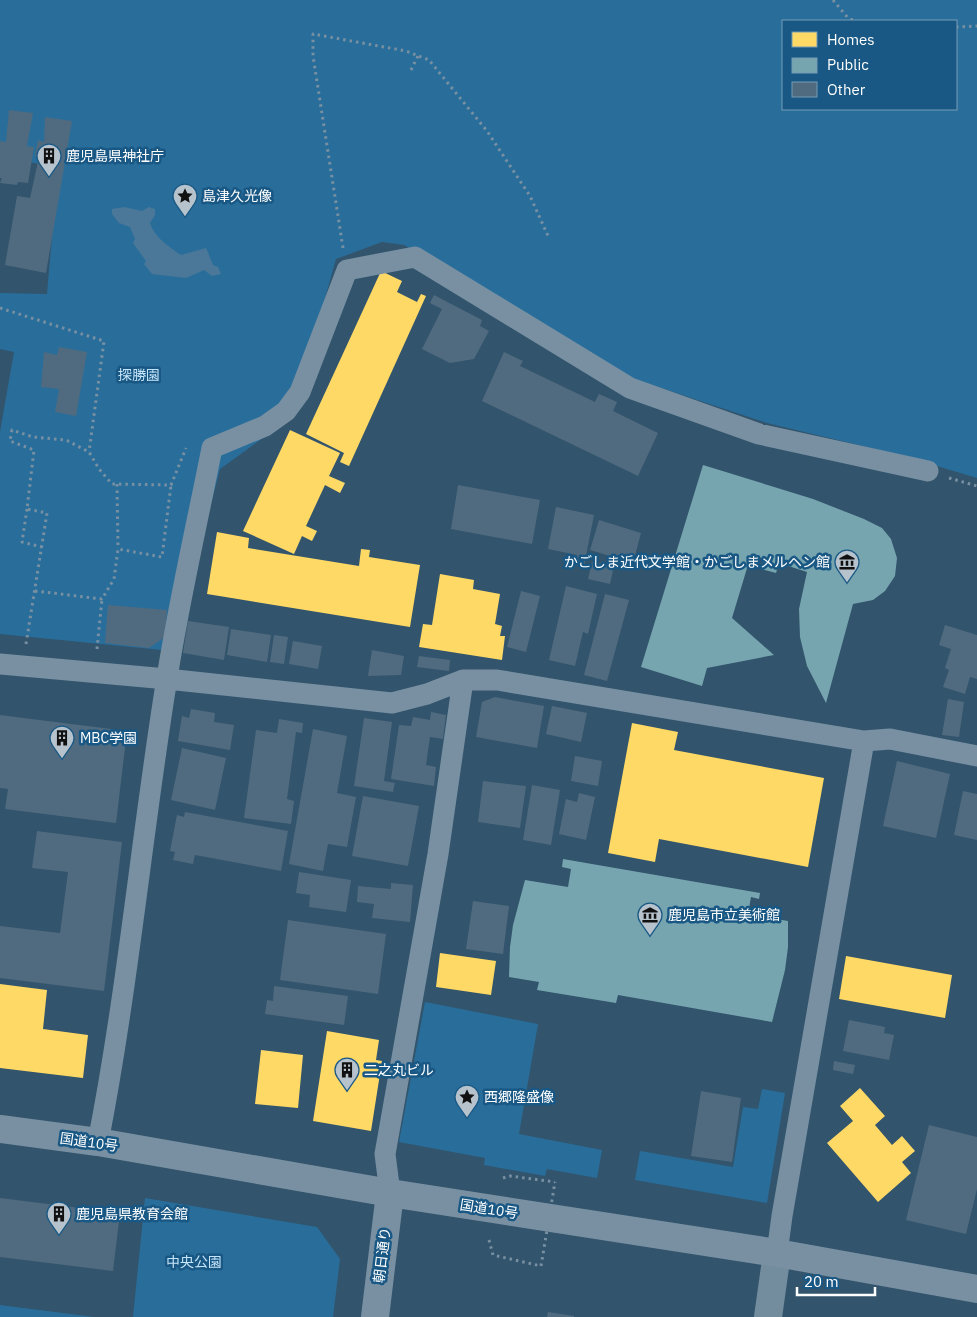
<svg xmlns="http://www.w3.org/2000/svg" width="977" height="1317" font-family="'IBM Plex Sans','Noto Sans JP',sans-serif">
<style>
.green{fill:#296e9b;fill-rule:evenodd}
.water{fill:#4b7898}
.homes{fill:#ffd966}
.public{fill:#76a5af}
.building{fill:#506b7f}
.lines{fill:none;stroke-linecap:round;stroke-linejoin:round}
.path{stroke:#7890a2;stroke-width:3;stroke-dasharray:2.5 4;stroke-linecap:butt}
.street{stroke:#7890a2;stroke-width:21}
.secondary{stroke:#738c9e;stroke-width:28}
.highway{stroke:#7990a2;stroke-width:28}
.path-bridge{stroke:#7890a2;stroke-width:3;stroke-dasharray:2.5 4;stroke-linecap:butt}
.labels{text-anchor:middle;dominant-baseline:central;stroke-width:5;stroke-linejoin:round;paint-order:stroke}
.poi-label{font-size:14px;fill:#fff;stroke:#195884;text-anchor:start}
.park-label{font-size:14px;fill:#c4e4f9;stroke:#195884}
.street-label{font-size:14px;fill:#fff;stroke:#195884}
</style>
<rect width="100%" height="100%" fill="#32546c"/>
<path class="green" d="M0,0H977V478L900,455L767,423L634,379L404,245L382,242L336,259L292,417L220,469L207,520L162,650L0,634V432L14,352L0,349V293L47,294L58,168L25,161L0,141ZM783,21H956V109H783Z
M425,1002L538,1024L519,1134L602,1150L597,1178L547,1169L545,1176L484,1165L485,1158L399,1142Z
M762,1089L785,1093L767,1203L635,1180L640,1151L733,1167L743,1107L758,1109Z
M145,1198L317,1227L340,1259L333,1317H133Z
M0,1305L94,1317H0Z"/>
<path class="water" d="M124,207L142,211L149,207L155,209V215L150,223C154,237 169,247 181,255L206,248L213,265L218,267L221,274L212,276L204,270L186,278L152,274L144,264L146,261L133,243L135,239L130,227L119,223L112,214V209Z"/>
<path class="homes" d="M381,271L402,281L397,292L417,302L421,294L426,296L349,466L340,462L344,453L306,434Z
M290,430L340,453L329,476L345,483L340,493L325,485L306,526L317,531L312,541L302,536L294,554L243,531Z
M217,532L249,538L248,548L359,566L361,549L370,550L369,557L420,565L410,627L207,594Z
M440,574L474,580L473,589L500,594L495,624L502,626L500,636H505L502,660L419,647L423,624L432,625Z
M632,723L678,732L674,750L824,778L808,867L659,839L655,862L608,853Z
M440,953L496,961L491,995L436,987Z
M846,956L952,975L945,1018L839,999Z
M0,984L47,990L43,1029L88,1035L83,1078L0,1068Z
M327,1031L379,1040L376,1060L382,1061L371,1131L313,1121Z
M261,1050L303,1055L298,1108L255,1104Z
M860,1088L885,1116L875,1125L892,1145L902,1136L915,1151L902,1162L911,1173L878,1202L827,1143L853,1121L840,1106Z"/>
<path class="public" d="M703,465L813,499L864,519L882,528L891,539L897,558L895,576L885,591L873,600L853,604L826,703L807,666L800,637L799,609L807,572L779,563L776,573L761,569L764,559L751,555L732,618L774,655L707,668L702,686L641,667Z
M563,859L760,893L759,899L751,897L748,914L788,921V947L785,970L772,1022L618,995L616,1003L537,990L539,982L509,977L510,947L513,925L525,880L568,887L571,869L562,867Z"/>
<path class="building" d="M9,110L33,113L27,146L34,147L28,183L18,182L17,185L0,183L2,178H0V141L6,142Z
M45,117L72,121L46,273L5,265L17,196L30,198L39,157L35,156L38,140L44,142Z
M434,295L482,320L480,326L489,331L474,359L450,363L422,349L442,309L430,303Z
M59,347L87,352L76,416L55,412L59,389L41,387L44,352L57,355Z
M504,352L523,361L520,366L595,402L599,394L617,402L613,411L658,433L638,476L482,401Z
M458,485L540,500L532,544L451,529Z
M556,507L594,515L584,566L575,564L577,555L548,549Z
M599,520L641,533L633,563L590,550Z
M592,562L614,566L610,584L588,579Z
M566,586L597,594L588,634L583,632L575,666L549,660Z
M521,591L540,596L526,652L507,647Z
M605,594L629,600L607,681L584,675Z
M108,605L167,610L165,637L149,648L105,643Z
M188,621L229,627L224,660L183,653Z
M945,625L977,635V679L970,677L965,694L943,687L949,670L945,668L951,649L939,645Z
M231,629L271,635L267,662L227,655Z
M274,635L288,637L284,664L270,662Z
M293,641L322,646L318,669L289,664Z
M372,650L404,656L401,675L368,676Z
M419,656L450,660L449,671L417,667Z
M495,697L544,706L537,748L476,737L482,702Z
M948,699L964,702L959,737L942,735Z
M552,706L587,713L581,742L546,734Z
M191,709L215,713L214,722L234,725L230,750L178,741L182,716L189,718Z
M431,712L446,715L443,739L430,737L426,765L436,767L434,786L391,779L399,725L411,726L413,717L430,720Z
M0,715L127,731L116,823L5,809L8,789L0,788Z
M364,718L392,722L384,781L395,783L393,792L354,786Z
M279,719L303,723L302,733L296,732L287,799L294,801L291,824L244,818L256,730L277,733Z
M313,729L347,736L337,793L356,797L347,847L328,844L323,871L289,864Z
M182,748L226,758L215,810L171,800Z
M575,756L602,761L598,786L571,781Z
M897,761L950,774L936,838L883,826Z
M483,781L526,786L520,828L478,822Z
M532,785L560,790L551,845L523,840Z
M963,791L977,794V840L954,835Z
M579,793L595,797L586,840L559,834L566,799L577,802Z
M363,796L419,806L408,866L352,856Z
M185,812L288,831L281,871L195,855L193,864L173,860L175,852L170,851L177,815L184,817Z
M37,831L122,842L104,991L0,978V926L60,933L68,872L32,868Z
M299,872L351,880L346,912L309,907L310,895L296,893Z
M391,883L413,885L410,922L372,918L374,904L357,902L358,886L391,889Z
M473,901L509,906L503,954L466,949Z
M288,920L386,934L378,994L280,980Z
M274,986L348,996L344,1025L265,1014L267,1000L273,1001Z
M849,1020L885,1027L884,1033L894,1035L889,1060L843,1051Z
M834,1061L855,1065L853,1074L833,1070Z
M701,1091L741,1098L732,1162L691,1156Z
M929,1125L977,1137V1189L966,1234L906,1220Z
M0,1198L120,1213L113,1271L0,1257Z
M548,1312L574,1316V1317H547Z"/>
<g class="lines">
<path class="path" d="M833,0L848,18L855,21
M956,27L977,26
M411,70L418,56
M343,248L313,56V34L406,51L429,60L487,131L530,196L549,238
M0,308L104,341L89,452
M949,478L977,486
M117,484L118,549
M27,509L22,542L42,547
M35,591L102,599L114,579L118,549L162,557L171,485
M26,644L47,513L27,509L34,450L10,441L12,430L33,437L66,440L89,452L99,469L112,484L171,485L186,448
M97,649L102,599
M503,1178L510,1176L555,1182
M489,1240L493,1255L541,1266"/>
<path class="street" d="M0,664L167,679L392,703L427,694L463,680H497L864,741L890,739L977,756
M98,1142C128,989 142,832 167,678C179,601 197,524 212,448L265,426L286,411L300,392L347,270L415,257L630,388L759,434L928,471
M390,1193L385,1154L438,854L463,680
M777,1253L782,1216L864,741"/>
<path class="secondary" d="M768,1317L777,1253"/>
<path class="highway" d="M0,1129L98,1142L390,1193L777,1253L977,1289
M375,1317L390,1193"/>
<path class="path-bridge" d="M541,1266L555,1182"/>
</g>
<defs>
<symbol id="building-pin" viewBox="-11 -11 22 30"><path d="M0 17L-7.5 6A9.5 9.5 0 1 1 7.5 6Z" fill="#b7c3cc" stroke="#195884"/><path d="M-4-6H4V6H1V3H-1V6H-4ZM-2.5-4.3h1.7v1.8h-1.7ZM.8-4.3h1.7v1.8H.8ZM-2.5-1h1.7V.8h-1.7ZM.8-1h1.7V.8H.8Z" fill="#111"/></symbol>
<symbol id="sight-pin" viewBox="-11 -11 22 30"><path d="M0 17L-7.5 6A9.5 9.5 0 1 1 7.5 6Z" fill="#b7c3cc" stroke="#195884"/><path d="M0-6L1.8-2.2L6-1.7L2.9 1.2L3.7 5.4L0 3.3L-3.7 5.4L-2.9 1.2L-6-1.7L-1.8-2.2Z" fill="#111"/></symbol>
<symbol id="museum-pin" viewBox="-11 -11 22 30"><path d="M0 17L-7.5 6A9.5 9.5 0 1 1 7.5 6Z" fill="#b7c3cc" stroke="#195884"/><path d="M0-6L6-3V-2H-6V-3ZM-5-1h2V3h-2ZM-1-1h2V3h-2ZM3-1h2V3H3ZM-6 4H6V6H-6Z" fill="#111"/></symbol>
</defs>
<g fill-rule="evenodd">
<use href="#building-pin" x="35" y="142" width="28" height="38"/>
<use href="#sight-pin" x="171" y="182" width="28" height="38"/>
<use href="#museum-pin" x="833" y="548" width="28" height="38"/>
<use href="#building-pin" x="48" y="724" width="28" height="38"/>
<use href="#museum-pin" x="636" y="901" width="28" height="38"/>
<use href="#building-pin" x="333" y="1056" width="28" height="38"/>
<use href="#sight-pin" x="453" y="1083" width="28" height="38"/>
<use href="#building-pin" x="45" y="1200" width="28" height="38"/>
</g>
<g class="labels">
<g class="poi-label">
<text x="66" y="156">鹿児島県神社庁</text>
<text x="202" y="196">島津久光像</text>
<text x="830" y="562" text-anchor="end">かごしま近代文学館・かごしまメルヘン館</text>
<text x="80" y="738">MBC学園</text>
<text x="668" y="915">鹿児島市立美術館</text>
<text x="364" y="1070">二之丸ビル</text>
<text x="484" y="1097">西郷隆盛像</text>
<text x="76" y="1214">鹿児島県教育会館</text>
</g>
<g class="park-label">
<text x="139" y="375">探勝園</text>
<text x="194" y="1262">中央公園</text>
</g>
<g class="street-label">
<text transform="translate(89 1142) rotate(8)">国道10号</text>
<text transform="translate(489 1209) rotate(9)">国道10号</text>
<text transform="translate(382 1255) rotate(-83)">朝日通り</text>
</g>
</g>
<rect x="782" y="20" width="175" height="90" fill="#195884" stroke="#759bb5"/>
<rect x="792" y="32" width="25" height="15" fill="#ffd966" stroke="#759bb5"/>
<text x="827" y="45" font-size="15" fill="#ffffff">Homes</text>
<rect x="792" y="58" width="25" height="15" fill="#76a5af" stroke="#759bb5"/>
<text x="827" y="70" font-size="15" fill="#ffffff">Public</text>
<rect x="792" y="82" width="25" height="15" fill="#506b7f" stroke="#759bb5"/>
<text x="827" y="95" font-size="15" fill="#ffffff">Other</text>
<path d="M797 1287v8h78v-8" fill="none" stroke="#ffffff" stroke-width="2.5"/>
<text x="804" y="1287" font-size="15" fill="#ffffff" stroke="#195884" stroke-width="4" paint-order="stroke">20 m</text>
</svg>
